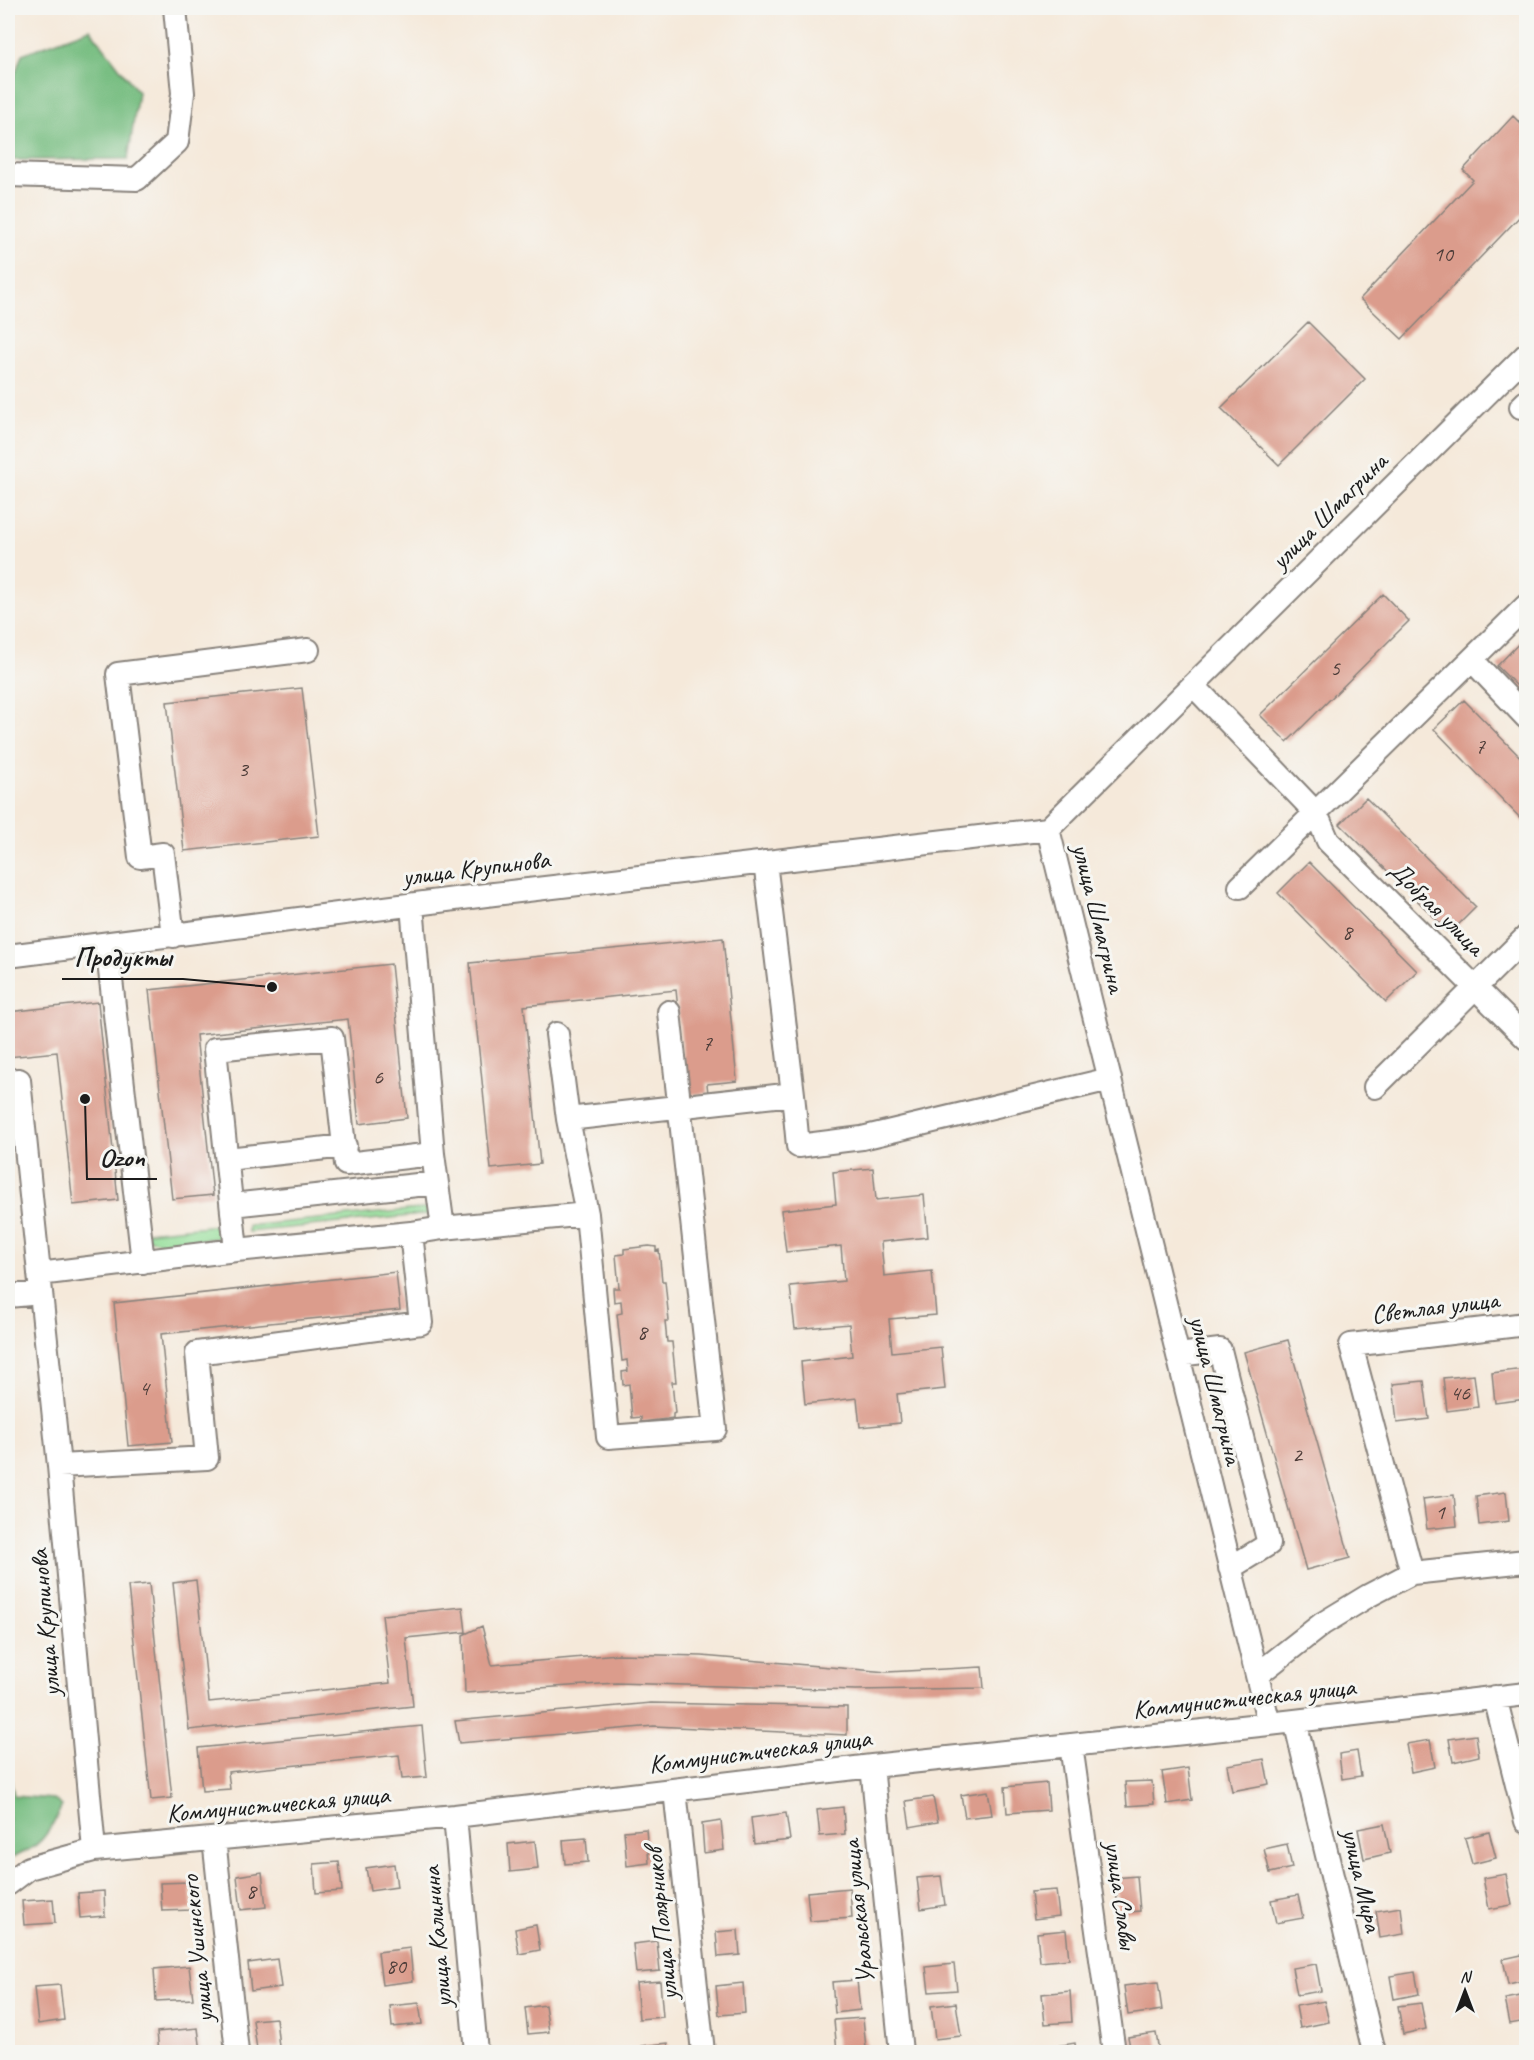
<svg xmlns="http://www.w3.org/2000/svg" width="1534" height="2060" font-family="Caveat,sans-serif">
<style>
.green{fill:#95df9a;stroke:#587e5b;stroke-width:1.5}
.forest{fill:#78be82;stroke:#4a6d4f;stroke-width:1.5}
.building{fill:#db9c8c}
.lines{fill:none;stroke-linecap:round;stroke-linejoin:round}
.minor-casing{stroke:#88827b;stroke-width:26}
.minor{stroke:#fff;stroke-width:22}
.labels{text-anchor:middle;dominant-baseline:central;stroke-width:6;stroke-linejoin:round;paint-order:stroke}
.number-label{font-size:22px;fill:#4c3c38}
.street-label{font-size:26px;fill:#1c1c1c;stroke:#f6f6f2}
.leader{fill:none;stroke:#1c1c1c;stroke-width:2}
.callout-dot{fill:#1c1c1c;stroke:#f6f6f2;stroke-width:2}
.callout-label{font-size:27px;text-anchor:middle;font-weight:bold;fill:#1c1c1c;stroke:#f6f6f2;stroke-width:6;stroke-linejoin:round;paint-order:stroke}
</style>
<rect width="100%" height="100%" fill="#f6f6f2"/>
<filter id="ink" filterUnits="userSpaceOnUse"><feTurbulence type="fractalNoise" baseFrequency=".0167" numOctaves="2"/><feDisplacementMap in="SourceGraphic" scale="12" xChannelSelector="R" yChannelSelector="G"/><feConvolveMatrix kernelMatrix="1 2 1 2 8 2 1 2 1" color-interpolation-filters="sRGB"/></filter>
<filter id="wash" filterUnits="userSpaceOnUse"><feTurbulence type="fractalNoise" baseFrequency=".008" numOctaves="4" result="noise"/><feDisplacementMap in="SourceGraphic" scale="24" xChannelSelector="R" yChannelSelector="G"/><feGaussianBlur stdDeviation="1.35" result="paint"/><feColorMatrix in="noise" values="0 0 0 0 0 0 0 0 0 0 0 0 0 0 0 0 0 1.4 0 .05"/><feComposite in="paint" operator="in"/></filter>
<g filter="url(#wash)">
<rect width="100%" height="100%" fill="#f5e9da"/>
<path class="green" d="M430,1208V1214L248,1232V1226Z
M228,1224L225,1236L220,1238L163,1243L148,1239L147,1232Z"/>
<path class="forest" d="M90,29L138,92L128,159L8,160V95L22,54Z
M8,1766L14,1796L53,1799L62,1806C47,1836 41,1848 8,1859Z"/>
<g id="blocks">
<path class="building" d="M1513,116L1526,129V210L1402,339L1360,299L1473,180L1463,170Z
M1308,322L1365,379L1279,465L1221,408Z
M1383,594L1409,621L1287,742L1260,715Z
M1526,636V695L1497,666Z
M302,688L319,836L184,851L167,702Z
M1464,700L1526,763V824L1434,729Z
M1366,798L1476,907L1450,933L1340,824Z
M1309,862L1417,971L1386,1002L1278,893Z
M723,938L737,1081L707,1084L708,1093L687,1095L676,990L524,1006L540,1164L491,1169L470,963Z
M391,964L407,1118L359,1124L348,1019L196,1035L213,1195L172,1199L149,990Z
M98,1002L118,1200L73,1205L57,1052L8,1057V1012Z
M873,1168L876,1200L924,1195L928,1237L881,1242L884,1276L932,1271L936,1315L889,1319L892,1352L941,1347L945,1389L897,1394L900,1423L860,1427L857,1398L805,1404L801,1362L852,1356L849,1324L795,1329L790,1286L844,1281L841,1246L786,1252L781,1210L836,1204L833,1172Z
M649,1246L656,1247V1251L659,1250L662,1281H665L669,1321H665L667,1342H672L676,1382H672L675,1413L673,1414V1418L667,1419L641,1422V1417L632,1418L629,1384L623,1385L622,1372L628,1371L627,1360L622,1361L617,1314L622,1313L621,1301L614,1302L613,1288H619L616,1255L624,1254V1249Z
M396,1272L400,1310L161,1334L172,1442L128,1446L114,1303Z
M1288,1340L1350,1558L1306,1570L1244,1352Z
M1524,1369L1526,1399L1495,1403L1492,1373Z
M1474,1375L1478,1407L1447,1411L1443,1378Z
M1424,1381L1429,1419L1397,1423L1393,1384Z
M1506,1492L1509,1521L1479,1525L1476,1496Z
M1454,1495L1457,1526L1427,1529L1423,1499Z
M196,1580L209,1702L390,1683L382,1615L463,1607L466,1632L406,1638L413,1706L189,1730L173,1583Z
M149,1584L172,1798L151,1800L128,1586Z
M482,1626L492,1665L618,1654L702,1656L887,1672L982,1667L984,1688L856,1690L616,1683L465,1693L463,1635Z
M651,1703L847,1707V1735L654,1726L459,1743L455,1721Z
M422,1726L427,1777L402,1779L399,1755L228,1772L230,1789L202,1791L198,1748Z
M1476,1735L1479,1756L1453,1762L1449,1739Z
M1430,1740L1435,1767L1411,1772L1406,1744Z
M1357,1751L1361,1776L1342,1779L1339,1754Z
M1264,1759L1269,1784L1232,1791L1227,1765Z
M1188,1768L1192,1800L1167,1804L1162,1772Z
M1152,1781L1154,1804L1127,1806L1125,1782Z
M1047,1783L1049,1810L1007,1813L1005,1787Z
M988,1791L992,1815L965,1818L961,1795Z
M933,1797L938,1822L910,1827L906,1801Z
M843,1807L845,1834L820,1836L817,1810Z
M786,1813L790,1840L754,1844L751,1818Z
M721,1821L724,1850L704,1853L702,1824Z
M1384,1824L1390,1853L1364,1859L1358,1829Z
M646,1829L649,1863L627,1866L624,1831Z
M1489,1832L1496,1858L1472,1864L1465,1838Z
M586,1838L588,1862L565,1864L563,1840Z
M535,1841L538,1869L510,1872L508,1844Z
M1287,1844L1292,1868L1270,1873L1264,1849Z
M339,1862L342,1891L316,1893L314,1864Z
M394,1864L397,1887L370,1891L366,1868Z
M262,1872L266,1907L241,1910L237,1876Z
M1506,1874L1512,1905L1489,1909L1483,1878Z
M941,1876L945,1905L921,1909L917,1878Z
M1137,1876L1140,1911L1119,1913L1114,1878Z
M190,1882L192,1910L162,1911L160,1883Z
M850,1888L852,1918L810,1921L807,1892Z
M1056,1890L1059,1916L1034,1919L1031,1892Z
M104,1891L105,1916L80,1918L78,1893Z
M1298,1895L1303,1918L1276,1923L1271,1900Z
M53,1899L55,1923L24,1925L22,1901Z
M1401,1907L1404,1934L1380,1938L1376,1911Z
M536,1925L540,1950L519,1954L515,1929Z
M738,1930L740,1955L718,1957L716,1932Z
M1066,1930L1069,1959L1040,1962L1037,1933Z
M657,1941L660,1971L636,1973L633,1944Z
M410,1948L413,1981L382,1985L378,1952Z
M1526,1954V1980L1508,1984L1503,1959Z
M277,1959L281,1987L251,1991L248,1963Z
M954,1964L957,1990L929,1992L926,1967Z
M1316,1964L1321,1991L1297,1995L1292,1968Z
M189,1966L193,1999L156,2001L154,1969Z
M1415,1972L1419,1994L1394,1999L1390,1976Z
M857,1980L860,2010L835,2013L832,1982Z
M660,1981L663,2017L639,2019L636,1983Z
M1158,1982L1162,2010L1128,2015L1124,1986Z
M743,1983L745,2013L719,2015L716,1986Z
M60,1985L64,2020L38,2024L34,1987Z
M1070,1991L1072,2022L1045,2024L1042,1994Z
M1526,1995V2021L1510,2024L1505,1999Z
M1324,2001L1329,2022L1300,2028L1296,2006Z
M419,2003L422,2024L392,2027L390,2006Z
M956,2003L961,2036L935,2039L931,2006Z
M1421,2003L1426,2029L1403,2034L1398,2006Z
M545,2005L549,2032L528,2034L525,2008Z
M276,2018L279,2047L257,2050L253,2020Z
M863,2018L866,2048L837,2051L834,2020Z
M198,2028L201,2052H159L157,2032Z
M1156,2033L1159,2052H1131L1128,2037Z
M668,2043L669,2052H642V2046Z
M1075,2043L1076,2052H1050L1049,2047Z"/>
</g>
</g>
<g filter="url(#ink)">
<use href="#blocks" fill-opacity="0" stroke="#88827b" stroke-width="1.5"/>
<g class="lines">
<defs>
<path id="minor" d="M8,175L137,179L177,142L183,93L175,8
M1521,407L1526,402
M1472,660L1526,717
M1193,685L1316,813L1328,841L1526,1038
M1048,829L1269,1724
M1048,829L1526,355
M1240,887L1526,606
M173,936L163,854L140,857L118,674L308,650
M107,944L143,1262
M8,956L494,894L1048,829
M557,1034L568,1119
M8,1081L19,1080L59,1466L94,1850
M1375,1087L1526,937
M793,1094L798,1146L862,1138L1110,1079
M227,1159L345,1146
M232,1205L436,1183
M587,1214L608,1437L715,1429L669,1012
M443,1228L587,1214L568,1119L793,1094L765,862
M411,1233L443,1228L433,1154L412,905
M236,1250L215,1049L332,1038L346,1164L433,1154
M39,1274L236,1250L411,1233L421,1323L197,1353L207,1458L59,1466
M8,1296L41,1293
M1178,1355L1220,1350L1269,1544L1230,1568
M1412,1573L1351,1345L1526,1324
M1257,1675L1322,1624L1368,1596L1412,1573L1526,1561
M1495,1697L1526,1821
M1295,1721L1374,2052
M1071,1745L1114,2052
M872,1766L901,2052
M675,1790L703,2052
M455,1816L476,2052
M214,1839L237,2052
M8,1884L29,1868L94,1850L455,1816L872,1766L1269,1724L1526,1694"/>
</defs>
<use href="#minor" class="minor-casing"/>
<use href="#minor" class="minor"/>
</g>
</g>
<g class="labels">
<g class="number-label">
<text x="1443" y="254">10</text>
<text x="1335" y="668">5</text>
<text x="1480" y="746">7</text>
<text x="243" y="769">3</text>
<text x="1347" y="932">8</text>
<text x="707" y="1043">7</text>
<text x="378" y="1077">6</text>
<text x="642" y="1332">8</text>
<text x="144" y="1388">4</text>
<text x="1460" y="1393">46</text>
<text x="1297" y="1455">2</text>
<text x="1440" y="1512">1</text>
<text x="251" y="1891">8</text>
<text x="396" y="1966">80</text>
</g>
<g class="street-label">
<text transform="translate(1329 511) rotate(-45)">улица Шмагрина</text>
<text transform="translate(476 868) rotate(-7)">улица Крупинова</text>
<text transform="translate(1437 908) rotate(45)">Добрая улица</text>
<text transform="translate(1099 918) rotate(76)">улица Шмагрина</text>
<text transform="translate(1435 1307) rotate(-7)">Светлая улица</text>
<text transform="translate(1216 1390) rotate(76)">улица Шмагрина</text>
<text transform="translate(45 1623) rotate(-95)">улица Крупинова</text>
<text transform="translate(1244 1698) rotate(-6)">Коммунистическая улица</text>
<text transform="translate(760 1751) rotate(-7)">Коммунистическая улица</text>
<text transform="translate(278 1804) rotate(-5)">Коммунистическая улица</text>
<text transform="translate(1362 1880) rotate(77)">улица Мира</text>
<text transform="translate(1121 1895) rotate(82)">улица Славы</text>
<text transform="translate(858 1912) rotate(-96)">Уральская улица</text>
<text transform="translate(661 1924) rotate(-96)">улица Полярников</text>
<text transform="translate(437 1937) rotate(-95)">улица Калинина</text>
<text transform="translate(197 1949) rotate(-96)">улица Ушинского</text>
</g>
</g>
<path class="leader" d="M272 987L183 979H62M85 1099L87 1179H157"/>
<g class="callout-dot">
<circle cx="272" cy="987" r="6"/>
<circle cx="85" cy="1099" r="6"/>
</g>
<g class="callout-label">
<text x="123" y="966">Продукты</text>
<text x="122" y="1166">Ozon</text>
</g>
<rect width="1534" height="2060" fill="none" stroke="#f6f6f2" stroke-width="30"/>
<g transform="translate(1465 1991)" stroke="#f6f6f2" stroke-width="4.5" paint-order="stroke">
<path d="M0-4.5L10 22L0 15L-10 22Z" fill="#1c1c1c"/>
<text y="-9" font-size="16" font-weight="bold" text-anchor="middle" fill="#1c1c1c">N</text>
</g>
</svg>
